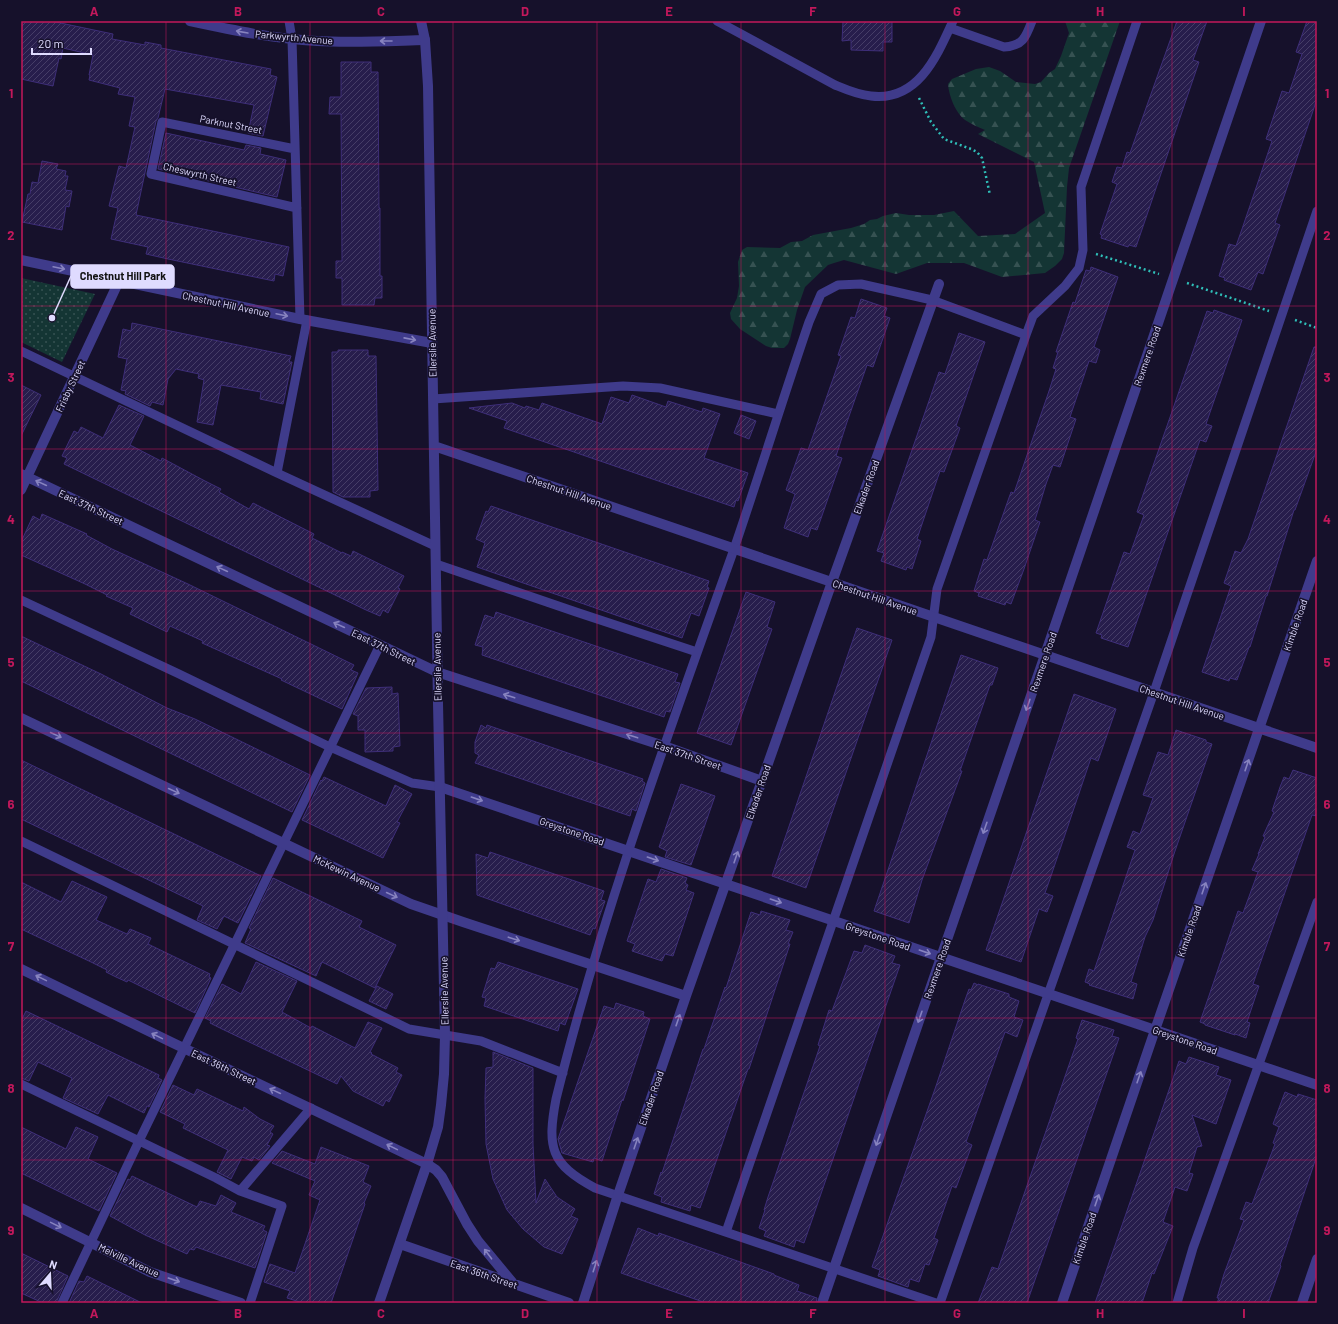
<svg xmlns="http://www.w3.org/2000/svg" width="1338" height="1324" font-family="Barlow,sans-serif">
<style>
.forest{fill:url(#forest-firs)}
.park{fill:url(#park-dots)}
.building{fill:url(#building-hatch);stroke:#3e2e79}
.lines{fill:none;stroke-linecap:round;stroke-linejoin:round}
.path{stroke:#2fbfb8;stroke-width:2.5;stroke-dasharray:2 3;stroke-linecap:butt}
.service{stroke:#3f3b8b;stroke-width:9}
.minor{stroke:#3f3b8b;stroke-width:10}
.tertiary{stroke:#3f3b8b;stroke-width:10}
.oneway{stroke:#8783bf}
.grid{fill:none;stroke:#c2185b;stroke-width:1;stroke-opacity:0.55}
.labels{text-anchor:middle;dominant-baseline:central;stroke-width:3.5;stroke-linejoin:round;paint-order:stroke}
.street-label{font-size:10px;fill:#dfdbff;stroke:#16112b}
.leader{fill:none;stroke:#dfdbff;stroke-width:1.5}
.callout-dot{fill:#dfdbff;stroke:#16112b;stroke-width:1.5}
.callout{fill:#dfdbff;stroke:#dfdbff;stroke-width:1.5}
.callout-label{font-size:11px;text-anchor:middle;font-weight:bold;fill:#111}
.neatline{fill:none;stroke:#c2185b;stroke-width:1.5}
.grid-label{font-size:13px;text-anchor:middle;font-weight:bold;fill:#c2185b}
</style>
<defs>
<pattern id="forest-firs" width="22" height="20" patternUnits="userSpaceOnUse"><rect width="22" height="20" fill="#143534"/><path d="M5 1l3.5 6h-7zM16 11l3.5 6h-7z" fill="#365252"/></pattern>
<pattern id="park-dots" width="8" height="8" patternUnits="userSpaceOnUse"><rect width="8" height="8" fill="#143534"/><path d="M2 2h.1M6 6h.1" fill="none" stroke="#365252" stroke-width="1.8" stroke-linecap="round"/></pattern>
<pattern id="building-hatch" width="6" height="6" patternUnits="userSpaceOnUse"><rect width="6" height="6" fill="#271d4c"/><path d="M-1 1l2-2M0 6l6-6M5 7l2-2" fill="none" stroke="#463d67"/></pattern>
</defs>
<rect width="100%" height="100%" fill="#16112b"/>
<path class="forest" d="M1065,21H1120L1069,168L1067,187L1064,253L1062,259L1055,266L1045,273L1002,277L964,263H927L896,274L844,260L834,263L828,265L805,287L797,310L790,339L788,344L784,348H772L766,346L740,329L731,319L730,313L737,298L739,286L738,262L742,250L747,247L780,248L791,242L802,241L813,235L851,228L864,224L870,220L877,219L883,216L896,213L909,215H934L954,211L978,236L1015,234L1045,213L1034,162L978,134L985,130C978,127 971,124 965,120C955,112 949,96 948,84L952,79L976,69L989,67L1000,71L1016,82L1035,84L1041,82L1049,73L1055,69L1061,56L1069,33Z"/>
<path class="park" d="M21,278L95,294L62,362L21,342Z"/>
<path class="building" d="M21,21H51L113,34L112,39L145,45V42L161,45V48L271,69L270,75L277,77L263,136L248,133L254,105L165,89L158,118L156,121L136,215L289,247L283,276L275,274L274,281L168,259L146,254L148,247L111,239L118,208L109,206L119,166L126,168L135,127L129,126L135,97L118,94L120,88L89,80L90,75H89L93,55L63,48L61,59L59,58L53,86L21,79Z
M843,21H892V42H883V51L851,50V40L842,41Z
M1177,21H1207L1193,60L1199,62L1136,247L1129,245L1128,247L1101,238L1102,235L1100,234L1117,184L1112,182L1117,167L1122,168L1127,152L1130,153Z
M1307,21H1317V99L1275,223L1280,225L1263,274L1258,272L1251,290L1224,280L1225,278L1219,276L1229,244L1236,246L1242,229L1272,141L1266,139L1282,91L1289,93L1302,54L1296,52Z
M341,62H371V72H378L379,208H380V276H382V298H375L374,305H342V278H336V261H342L341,114H329L330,97H341Z
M166,133L244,150L246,145L261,148L260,154L286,160L277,197L158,169Z
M42,161L58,164L56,169L66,171L65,176H68L65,190L72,191L69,207L66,206L62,230L22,222L28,194H30L32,182L38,183Z
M1091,267L1118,277L1094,347L1100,350L1096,363L1089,361L1070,417L1076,419L1060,467L1053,465L1046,484L1035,520L1040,522L1024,569L1011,604L1006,602L1005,605L978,596L979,593L974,591L984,559L987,560L1011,492L1014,493L1049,391L1056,369L1053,368L1058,352H1056L1073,302L1075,303L1086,270L1090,271Z
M861,299L887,308L884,316L890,318L873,367L867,365L847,422L836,456L842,458L817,530L811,528L808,537L784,528L795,494L786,490L801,448L808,450L841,356L838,355L851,317L855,318Z
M1214,310L1242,320L1206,424L1212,426L1206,442L1200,440L1128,647L1101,638L1102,635L1096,633L1124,552L1130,554L1144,515L1137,512L1207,311L1213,313Z
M132,323L291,356L289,362H292L283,404L260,399L261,392L221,385L213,425L197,422L204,380L198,378L199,374L176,369L168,379L163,405L152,402L150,406L125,394L126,391L121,390L127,359L118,357L123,329L131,331Z
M959,333L985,342L956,426L960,428L944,472L940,471L917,539L921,541L912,569L907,567L906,570L881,561L884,553L877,551L939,372L945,374Z
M1314,347H1317V449L1295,510H1294L1267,596H1266L1250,647H1249L1237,680L1230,678L1229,681L1202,672L1231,586L1224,583L1235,551L1241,553L1248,539Z
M338,350H368V356H376L378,490L370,491V497H343L333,492L332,352H338Z
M21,385L41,395L21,436Z
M632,395L666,407L668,401L702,412L703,408L720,414L704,458L748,473L738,501L736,500L734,507L504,428L507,421L469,408L512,403L525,408L526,406L539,410L542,403L602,424L611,397L629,403Z
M119,405L144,416L130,445L161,461L162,458L205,481L221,489L219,492L249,509L253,503L314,534L312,538L342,553V552L351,556L353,551L404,576L398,588L400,589L388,613L383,610L380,616L366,610L64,464L67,458L62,456L74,431L78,433L81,427L103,438Z
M741,415L756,421L749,439L734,433Z
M491,506L709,581L707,587L709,588L699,616L691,613L682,638L477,567L485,543L476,539L486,511L488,512Z
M42,514L87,534L86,535L112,549L188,584L354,665L351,670L358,673L342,709L281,680L282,679L202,643L203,641L170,626L167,632L130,614L133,608L106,596L107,595L85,584L21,555V542L33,516L40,520Z
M746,592L775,602L767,627L772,629L731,745L697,733Z
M496,612L678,674L675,682L680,683L670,712L666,711L664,717L482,655L483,647L475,645L485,615L494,618Z
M857,628L892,640L806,888L772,876Z
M21,636L101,674L167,708L195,719L310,775L292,812L21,681Z
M961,655L998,668L992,685H990L960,771H962L922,880L909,923L874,911Z
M392,687V694L398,693L400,746L393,747V751L365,752V730H358V716L353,714L366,688Z
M1074,694L1116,709L1098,761L1091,758L1051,876L1045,893L1053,896L1047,912L1039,909L1021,962L986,950Z
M481,725L486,728L487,725L643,779L642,781L645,783L636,811L632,809L630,816L475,763L479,755L475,753V742Z
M1176,730L1206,740V742L1212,744L1174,854L1153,920L1145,937L1131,982L1137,984L1133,999L1089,985L1090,984L1085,982L1089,969L1094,971L1135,850L1127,847L1133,831L1140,834L1153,798L1143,795L1158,752L1168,755Z
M21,760L261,876L238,923L224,916L217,929L197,920L203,906L21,819Z
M1293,770L1317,778V816L1312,815L1253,984L1259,986L1247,1022L1250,1023L1246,1038L1235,1034V1035L1205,1025V1024L1200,1022L1238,911L1243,913L1258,872L1252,870L1259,854H1258L1265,837L1263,836L1274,812L1272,811L1280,787L1284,777L1289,779Z
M324,777L386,806L395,785L412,794L397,822L400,823L383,858L302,820L321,780L322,781Z
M681,784L715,796L691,865L665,857L667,851L659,847Z
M490,852L604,891L601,900L605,901L595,929L593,928L590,935L477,895L476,854L488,858Z
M661,869L687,878L685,883L688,885L686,890L694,893L673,956L665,954L662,961L632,951L635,944L627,941L648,879L656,882Z
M273,878L362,921L359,927L396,945L375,988L322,962L316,976L245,943L251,929L249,928Z
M72,881L107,897L96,920L127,934L130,929L151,938L148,944L210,974L209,977L211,978L195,1013L128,980L127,982L116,977L106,972L107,970L91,962L21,929V882L61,902Z
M761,911L790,920L786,930L793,932L788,944H790L749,1069H748L700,1208L691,1205L690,1211L661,1202L662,1197L654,1194L661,1172L662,1173L703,1049H704L725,987L726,988L751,912L760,915Z
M865,945L895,956L892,963L900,965L804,1243L796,1240L794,1247L764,1236L766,1231L759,1228L765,1210H764L768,1197L820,1046L818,1045L829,1010L832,1011L854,951L862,953Z
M256,962L297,981L282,1012L311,1028L312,1026L355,1048L368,1022L382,1028L370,1052L372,1053L371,1054L398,1068L396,1072L402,1075L389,1102L386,1100L383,1106L353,1091L341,1076L337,1084L222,1029L210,1023L211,1021L205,1018L222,984L241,994Z
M498,962L578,989L565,1025L560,1023L558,1031L484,1006L486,998L482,997L491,968L495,969Z
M974,983L978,985V984L1009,994V997L1019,1001L1014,1017L1023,1020L1017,1037L1005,1032L966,1142L972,1145L956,1188L952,1186L934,1238L938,1240L929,1265L925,1264L919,1282L910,1279L908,1287L878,1276L880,1270L872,1267L936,1086L965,1000L969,989L971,990Z
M377,986L393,994L386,1009L369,1001Z
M616,1003L644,1012L643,1016L650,1019L623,1101L622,1100L602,1161L594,1158L593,1162L562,1153L558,1139L604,1006L614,1009Z
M26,1011L159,1075L158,1078L162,1080L149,1107L147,1106L144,1113L108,1095L98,1114L63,1098L72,1078L38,1062L29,1081L21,1078V1021Z
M1082,1020L1114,1030L1112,1036L1119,1038L1027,1303H978L992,1267L998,1269L1078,1039L1076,1038Z
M493,1052L533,1068V1144L536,1203L545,1179L557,1197L575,1209L571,1216L578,1219L562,1254L544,1247L523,1229L507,1210L493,1179L486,1144L485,1099L486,1068L493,1067Z
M1189,1057L1219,1067L1216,1075L1231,1080L1216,1124L1192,1115L1202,1146L1197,1147L1189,1173L1193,1174L1187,1191L1175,1187L1163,1222L1173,1226L1154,1274L1152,1273L1142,1303H1095L1179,1061L1186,1064Z
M173,1085L194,1095L197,1089L243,1111L244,1107L260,1119L274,1126L270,1132L273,1134L267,1145L270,1146L259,1160L254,1157L252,1161L242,1157L231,1179L217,1172L228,1150L183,1128L185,1124L160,1112Z
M1285,1092L1297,1097L1298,1094L1317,1100V1155L1280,1265L1281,1266L1268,1303H1217L1219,1298H1217L1224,1274L1244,1220L1240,1219L1246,1202L1252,1204L1275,1144L1273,1143L1279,1127L1273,1124Z
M21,1127L66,1149L76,1127L98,1137L88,1159L117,1173L99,1211L21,1173Z
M321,1147L369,1166L363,1182L371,1186L364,1203L365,1204L331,1303H303L287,1298L290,1291L264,1282L270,1264L295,1273L320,1200L309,1195L315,1181L272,1163L282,1151L315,1164Z
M132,1176L197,1207L200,1201L216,1206L221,1195L236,1203L231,1212L265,1226L263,1230L267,1232L255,1268L196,1247L194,1250L190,1249L187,1254L145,1235L110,1216L128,1179L130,1180Z
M638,1228L658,1236L659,1233L774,1274V1275L799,1285L797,1291L817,1298L816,1303H706L621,1273Z
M21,1253L68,1276L56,1303H43L21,1293Z
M87,1276L142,1303H69L79,1281L84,1282Z"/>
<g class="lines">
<path class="path" d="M919,98L931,122L944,139L971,149L977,152L982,158L990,195
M1096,254L1159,274
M1187,283L1269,311
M1295,320L1317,328"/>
<path class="service" d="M289,21L292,39L300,319
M717,21L835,85C847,90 858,95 871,96C918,102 937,56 953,21
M950,28L1004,47C1023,46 1026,37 1032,21
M295,149L162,122L151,174L297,208
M1026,335L1033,316L1065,286L1079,268L1083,250L1081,187L1137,21
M21,351L277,473L435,546
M433,399L623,386L660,388L778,414
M277,473L307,320
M436,564L576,612L697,652
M21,600L177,673L330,747L412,783L440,787
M21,841L409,1029L481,1041L563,1073
M21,1084L216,1178L240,1191L311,1108
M240,1191L282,1206L250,1303
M726,1232L931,637L937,589L1026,335L932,300L861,284L838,285L821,294L809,322C783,398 759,476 733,552C669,732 602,913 556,1099C547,1147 550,1164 595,1188L936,1303
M62,1303L139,1141L380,645
M940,1303L1154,692L1317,211
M1177,1303L1193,1248L1317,902"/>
<path class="minor" d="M190,21C232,30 274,39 317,41C353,43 389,41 425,40
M21,260L300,319L432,343
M21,474L437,672L664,746L762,781
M21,490L119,281
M21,718L411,904L463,922L686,996
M440,787L1317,1085
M21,969L173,1043L427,1164
M21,1208L150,1272L241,1303
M583,1303L618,1195L686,996L832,582L939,284
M822,1303L1045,655L1261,21
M1062,1303L1155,1030L1317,561
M1302,1303L1317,1259"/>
<path class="tertiary" d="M434,446L1317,748
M427,1164L436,1170L442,1177L467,1224L478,1241L512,1282
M400,1244L569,1303
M379,1303L427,1164L438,1127L441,1105L444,1074L445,1035L438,703L428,86L425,40L421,21"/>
</g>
<defs><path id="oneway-shaft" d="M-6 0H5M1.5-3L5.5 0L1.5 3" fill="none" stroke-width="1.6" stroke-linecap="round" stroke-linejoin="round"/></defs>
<g class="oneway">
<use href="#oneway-shaft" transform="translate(242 32) rotate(-170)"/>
<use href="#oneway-shaft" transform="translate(386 41) rotate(180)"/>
<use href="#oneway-shaft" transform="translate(59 268) rotate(12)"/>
<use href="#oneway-shaft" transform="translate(282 315) rotate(12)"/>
<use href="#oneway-shaft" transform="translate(410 339) rotate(11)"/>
<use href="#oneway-shaft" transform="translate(41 483) rotate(-155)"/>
<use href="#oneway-shaft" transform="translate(222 569) rotate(-155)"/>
<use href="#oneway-shaft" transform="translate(339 625) rotate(-155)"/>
<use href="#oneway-shaft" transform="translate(509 696) rotate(-162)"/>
<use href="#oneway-shaft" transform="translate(1028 705) rotate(109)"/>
<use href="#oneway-shaft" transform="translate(56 735) rotate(25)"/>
<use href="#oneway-shaft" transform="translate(632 736) rotate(-162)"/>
<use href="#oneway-shaft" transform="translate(1247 765) rotate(-71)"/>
<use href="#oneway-shaft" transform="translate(174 791) rotate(25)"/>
<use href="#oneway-shaft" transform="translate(477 799) rotate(19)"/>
<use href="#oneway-shaft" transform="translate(985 828) rotate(109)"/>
<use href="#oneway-shaft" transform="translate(736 857) rotate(-71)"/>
<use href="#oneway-shaft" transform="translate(653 859) rotate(19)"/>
<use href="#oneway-shaft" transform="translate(1204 888) rotate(-71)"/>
<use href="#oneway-shaft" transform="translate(392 895) rotate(25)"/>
<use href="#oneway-shaft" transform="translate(776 901) rotate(19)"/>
<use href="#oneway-shaft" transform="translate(514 939) rotate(18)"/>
<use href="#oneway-shaft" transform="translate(925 952) rotate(19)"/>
<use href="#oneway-shaft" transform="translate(41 978) rotate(-154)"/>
<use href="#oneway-shaft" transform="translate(920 1017) rotate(109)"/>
<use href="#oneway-shaft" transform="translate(678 1020) rotate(-71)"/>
<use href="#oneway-shaft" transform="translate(157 1036) rotate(-154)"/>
<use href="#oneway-shaft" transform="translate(1139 1077) rotate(-71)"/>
<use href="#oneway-shaft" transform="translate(275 1091) rotate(-155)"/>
<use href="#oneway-shaft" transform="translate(878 1140) rotate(109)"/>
<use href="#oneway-shaft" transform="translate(636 1143) rotate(-71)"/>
<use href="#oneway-shaft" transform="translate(392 1147) rotate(-154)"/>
<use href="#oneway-shaft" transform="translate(1097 1200) rotate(-71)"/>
<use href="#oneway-shaft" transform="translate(56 1225) rotate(26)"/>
<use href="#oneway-shaft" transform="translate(488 1254) rotate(-127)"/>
<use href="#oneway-shaft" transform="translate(595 1266) rotate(-72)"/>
<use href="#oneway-shaft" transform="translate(174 1280) rotate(19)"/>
</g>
<path class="grid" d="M166,21V1303M310,21V1303M453,21V1303M597,21V1303M741,21V1303M885,21V1303M1028,21V1303M1172,21V1303M21,164H1317M21,306H1317M21,449H1317M21,591H1317M21,733H1317M21,875H1317M21,1018H1317M21,1160H1317"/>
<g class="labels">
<g class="street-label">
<text transform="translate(294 37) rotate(5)">Parkwyrth Avenue</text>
<text transform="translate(231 124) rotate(11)">Parknut Street</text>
<text transform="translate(200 174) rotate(13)">Cheswyrth Street</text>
<text transform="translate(226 304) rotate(12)">Chestnut Hill Avenue</text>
<text transform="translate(432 343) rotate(-91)">Ellerslie Avenue</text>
<text transform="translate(1147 356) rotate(-71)">Rexmere Road</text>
<text transform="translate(70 386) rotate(-65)">Frisby Street</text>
<text transform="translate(866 487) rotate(-70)">Elkader Road</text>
<text transform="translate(569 492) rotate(19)">Chestnut Hill Avenue</text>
<text transform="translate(91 507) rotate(25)">East 37th Street</text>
<text transform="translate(875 597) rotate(19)">Chestnut Hill Avenue</text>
<text transform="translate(1295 625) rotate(-71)">Kimble Road</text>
<text transform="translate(384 647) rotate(26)">East 37th Street</text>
<text transform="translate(1043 662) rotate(-71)">Rexmere Road</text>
<text transform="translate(437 667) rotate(-91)">Ellerslie Avenue</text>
<text transform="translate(1182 702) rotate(19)">Chestnut Hill Avenue</text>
<text transform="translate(688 755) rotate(19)">East 37th Street</text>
<text transform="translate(758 792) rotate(-71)">Elkader Road</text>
<text transform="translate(572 831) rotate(19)">Greystone Road</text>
<text transform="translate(347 873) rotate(25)">McKewin Avenue</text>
<text transform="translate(1189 931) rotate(-71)">Kimble Road</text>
<text transform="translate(878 936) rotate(19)">Greystone Road</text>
<text transform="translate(937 969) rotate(-71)">Rexmere Road</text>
<text transform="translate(444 991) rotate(-91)">Ellerslie Avenue</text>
<text transform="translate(1185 1040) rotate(19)">Greystone Road</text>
<text transform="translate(224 1067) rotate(25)">East 36th Street</text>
<text transform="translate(651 1098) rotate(-71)">Elkader Road</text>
<text transform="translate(1084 1238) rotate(-71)">Kimble Road</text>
<text transform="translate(129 1260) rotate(25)">Melville Avenue</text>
<text transform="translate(484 1274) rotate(19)">East 36th Street</text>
</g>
</g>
<path class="leader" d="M52 318L71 276"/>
<circle class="callout-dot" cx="52" cy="318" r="4"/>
<rect class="callout" x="71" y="265" width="103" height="23" rx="4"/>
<g class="callout-label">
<text x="123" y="280">Chestnut Hill Park</text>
</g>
<rect width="1338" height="1324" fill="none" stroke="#16112b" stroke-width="44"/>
<g transform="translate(50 1274) rotate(19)" stroke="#16112b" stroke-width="3" paint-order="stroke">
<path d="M0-3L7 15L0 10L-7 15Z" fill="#dfdbff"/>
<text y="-6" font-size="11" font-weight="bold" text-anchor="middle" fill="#dfdbff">N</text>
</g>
<path d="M32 48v6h59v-6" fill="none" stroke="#dfdbff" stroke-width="2"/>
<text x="38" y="48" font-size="12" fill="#dfdbff" stroke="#16112b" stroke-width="3" paint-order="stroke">20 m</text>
<rect x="22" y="22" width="1294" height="1280" class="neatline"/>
<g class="grid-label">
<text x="94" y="16">A</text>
<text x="238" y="16">B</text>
<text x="381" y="16">C</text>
<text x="525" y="16">D</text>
<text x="669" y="16">E</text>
<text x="813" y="16">F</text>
<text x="957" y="16">G</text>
<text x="1100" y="16">H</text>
<text x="1244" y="16">I</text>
<text x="11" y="98">1</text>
<text x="1327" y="98">1</text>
<text x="11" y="240">2</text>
<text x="1327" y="240">2</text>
<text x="11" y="382">3</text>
<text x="1327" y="382">3</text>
<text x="11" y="524">4</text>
<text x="1327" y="524">4</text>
<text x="11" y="667">5</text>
<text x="1327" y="667">5</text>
<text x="11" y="809">6</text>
<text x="1327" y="809">6</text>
<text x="11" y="951">7</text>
<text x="1327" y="951">7</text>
<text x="11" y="1093">8</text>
<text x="1327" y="1093">8</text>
<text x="11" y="1235">9</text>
<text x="1327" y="1235">9</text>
<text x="94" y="1318">A</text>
<text x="238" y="1318">B</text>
<text x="381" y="1318">C</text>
<text x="525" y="1318">D</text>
<text x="669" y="1318">E</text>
<text x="813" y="1318">F</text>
<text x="957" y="1318">G</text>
<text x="1100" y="1318">H</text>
<text x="1244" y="1318">I</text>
</g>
</svg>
